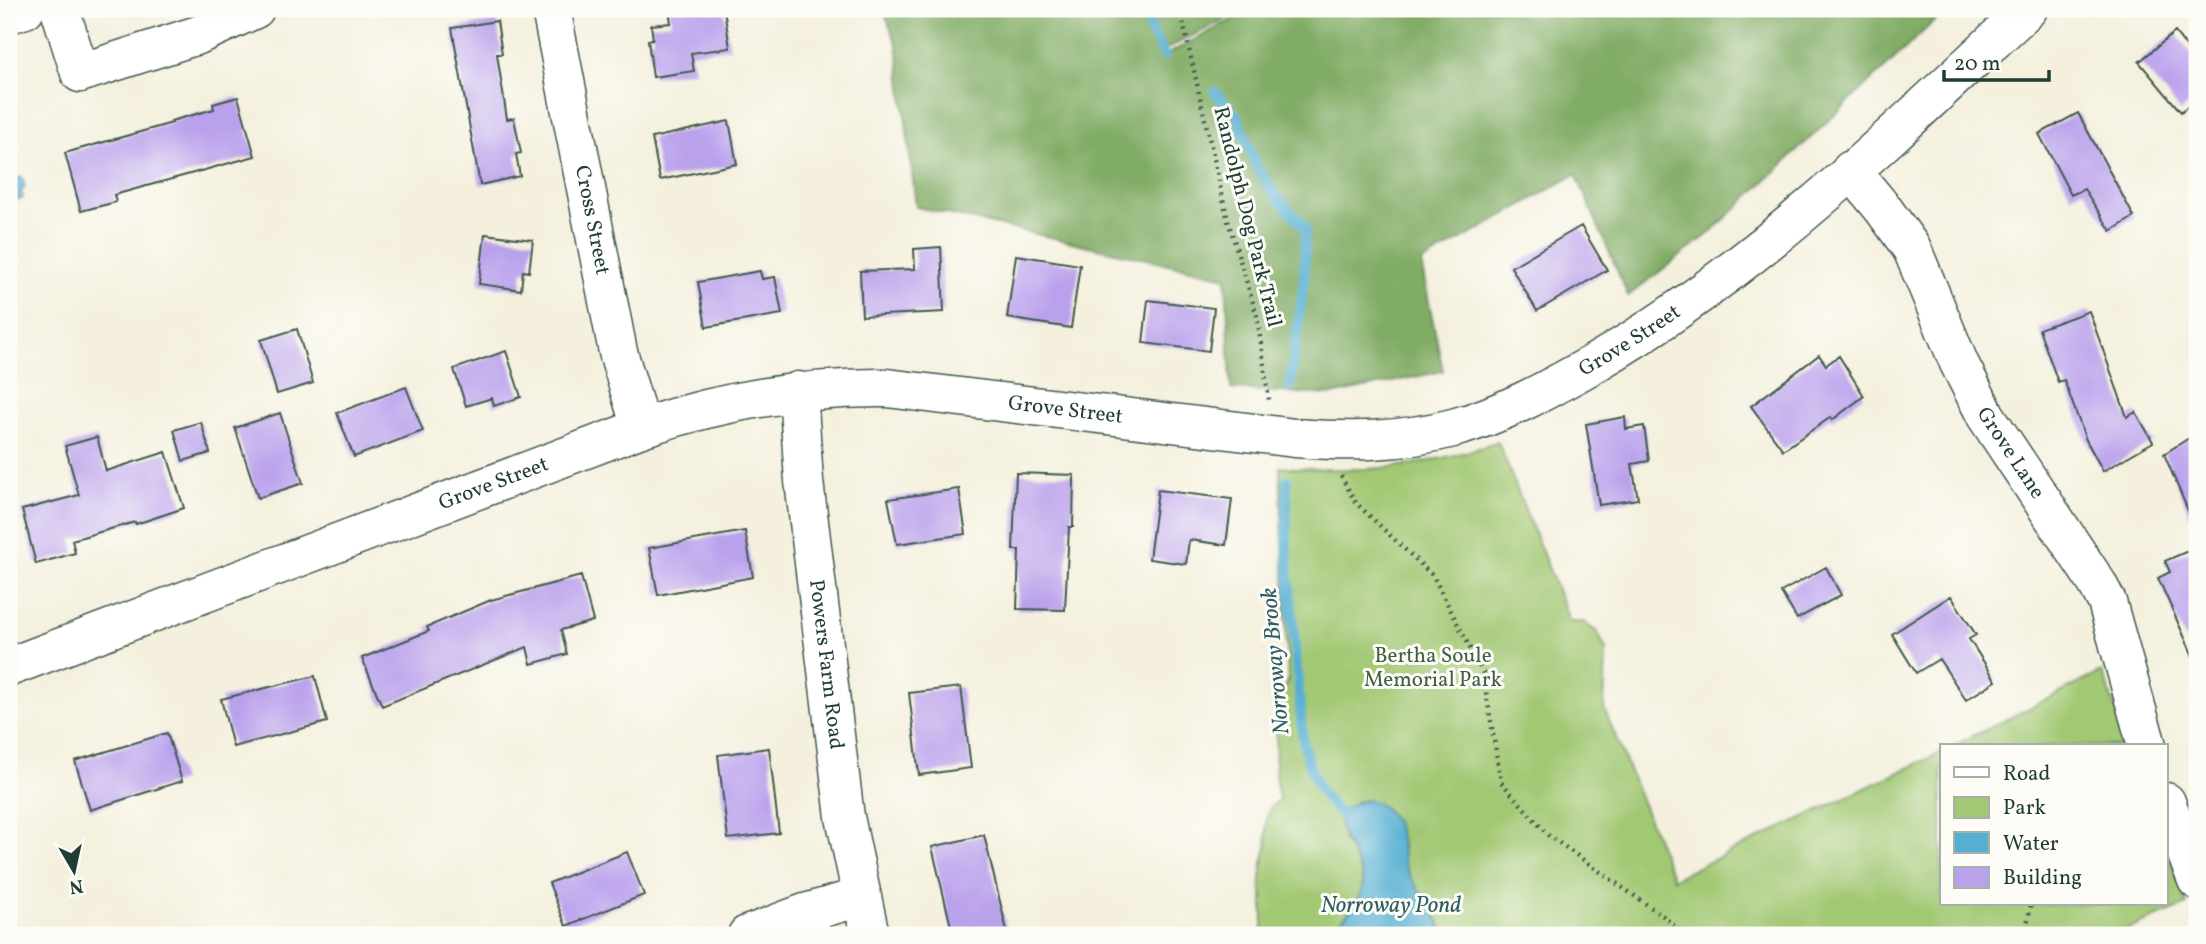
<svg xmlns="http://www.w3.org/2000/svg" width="2206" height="944" font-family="Vollkorn,serif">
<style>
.green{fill:#a2c873;stroke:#608254;stroke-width:2}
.forest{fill:#81ac65;stroke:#50744c;stroke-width:2}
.water{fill:#55afd3;stroke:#3a7684;stroke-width:2}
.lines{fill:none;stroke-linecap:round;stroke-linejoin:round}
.stream{stroke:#55afd3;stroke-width:10}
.building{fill:#baa1ec}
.minor-casing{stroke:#3f584d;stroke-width:41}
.path{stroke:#3f584d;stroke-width:4.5;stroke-dasharray:2 5;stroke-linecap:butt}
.minor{stroke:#fff;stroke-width:38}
.labels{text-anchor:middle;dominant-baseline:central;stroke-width:6;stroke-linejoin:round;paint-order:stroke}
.street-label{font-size:21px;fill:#1f3d34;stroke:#fdfcf7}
.park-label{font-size:21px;fill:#406044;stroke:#fdfcf7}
.water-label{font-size:23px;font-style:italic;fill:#2f5f64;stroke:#fdfcf7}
</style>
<rect width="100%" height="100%" fill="#fdfcf7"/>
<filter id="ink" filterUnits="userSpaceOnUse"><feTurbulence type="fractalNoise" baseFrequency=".0143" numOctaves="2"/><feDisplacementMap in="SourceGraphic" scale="14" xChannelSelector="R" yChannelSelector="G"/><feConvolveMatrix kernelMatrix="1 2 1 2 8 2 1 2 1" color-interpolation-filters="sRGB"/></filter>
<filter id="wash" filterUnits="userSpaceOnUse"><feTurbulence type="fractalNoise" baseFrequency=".00686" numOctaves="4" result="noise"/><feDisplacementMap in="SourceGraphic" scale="28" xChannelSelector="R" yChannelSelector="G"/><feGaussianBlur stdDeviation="1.57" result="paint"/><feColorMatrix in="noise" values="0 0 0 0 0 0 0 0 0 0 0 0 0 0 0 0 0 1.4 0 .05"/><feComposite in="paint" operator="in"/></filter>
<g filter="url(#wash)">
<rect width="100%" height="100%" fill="#f4f0dd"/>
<path class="green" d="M1498,442L1570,622H1583L1598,633L1606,650L1604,708L1673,879L1942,752V904H2166V846L2187,905L2114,935H1442L1440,922L1415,887L1404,864L1402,843L1369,800L1357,801L1348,807L1342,838C1355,858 1372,882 1355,904C1347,915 1338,923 1331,935H1263V896L1261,889L1262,867L1267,845L1266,820L1270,808L1279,800L1275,772L1277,711L1288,680L1280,467C1365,473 1416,470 1498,442Z
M2102,672L2129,746H1953Z"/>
<path class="forest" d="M883,9H1245L1166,49V55L1252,9H1947L1710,233L1628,296L1576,174L1421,263L1443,371L1332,395L1231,389L1226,277L916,207L897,45Z"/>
<path class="water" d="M14,170L17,178L22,177L25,188L21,190L23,198L9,202V172Z
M1369,800C1380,803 1388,809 1394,820C1403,836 1400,853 1406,868C1416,892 1439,909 1442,935H1331C1340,919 1361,903 1363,886C1366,857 1305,810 1369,800Z"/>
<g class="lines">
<path class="stream" d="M1144,9L1152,33L1165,56
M1215,92L1238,117L1256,166L1276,196L1305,227L1304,281L1290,386
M1287,480V550L1303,741C1310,775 1322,804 1353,823"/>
</g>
<g id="blocks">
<path class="building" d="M669,9H724L730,48L691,53L694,71L653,77L648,40L653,39L651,25L671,23Z
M497,21L502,54H497L507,119L514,118L521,153L516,154L520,176L480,185L452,28Z
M2175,32L2197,61V98L2181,112L2139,62Z
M238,97L255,156L114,195L116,202L81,211L65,153L172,123L171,121L214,109L213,104Z
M2078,113L2134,217L2111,231L2084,189L2071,195L2039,134Z
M729,121L737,164L660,180L652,138Z
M1581,226L1607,270L1537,311L1511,267Z
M485,234L533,240L529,272L523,271L521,290L479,284Z
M941,247L944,312L862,316L860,271L915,269L914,249Z
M1016,255L1080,265L1071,328L1007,318Z
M760,271L762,279L775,277L782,314L706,327L698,282Z
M1148,300L1214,308L1209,351L1143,343Z
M2089,311L2127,417L2136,412L2153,442L2103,471L2086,440L2064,380L2058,382L2039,329Z
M297,329L313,383L277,394L261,340Z
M506,351L521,397L494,406L492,398L466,406L454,369Z
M1819,355L1826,365L1839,356L1864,396L1832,420L1831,417L1783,450L1751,406Z
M406,387L423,431L354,457L337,413Z
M280,413L303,483L258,498L235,428Z
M1625,417L1626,429L1644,426L1649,461L1632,464L1638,499L1599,505L1586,424Z
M201,422L210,453L183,461L174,430Z
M2197,433V532L2164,454Z
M97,437L106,471L166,452L184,508L136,524L135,522L72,540L75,553L36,564L22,510L79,495L65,446Z
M1016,473L1074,475L1073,527H1069L1065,610L1017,609L1019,550H1013Z
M959,489L966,534L897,544L888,499Z
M1158,490L1232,499L1226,545L1189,540L1186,564L1149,559Z
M745,531L753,577L658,595L649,548Z
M2197,547V665L2158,578L2170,572L2165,561Z
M1826,567L1841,595L1797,619L1781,592Z
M581,576L593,621L561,630L567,654L531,664L527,647L382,706L362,658L429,631L427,627L491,600Z
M1951,596L1976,635L1969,639L1996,681L1966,700L1939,659L1916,673L1892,634Z
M315,676L327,722L233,747L221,699Z
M961,687L971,768L919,775L909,693Z
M167,733L182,781L90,810L75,761Z
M769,748L779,833L728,839L718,755Z
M984,835L1008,935H953L932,847Z
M627,852L644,895L566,926L549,883Z"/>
</g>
</g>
<g filter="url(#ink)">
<use href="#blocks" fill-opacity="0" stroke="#3f584d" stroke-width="2"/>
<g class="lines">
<defs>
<g id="minor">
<path d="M60,9L80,73L198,35L255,9"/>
<path id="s1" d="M551,9L618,352L641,428"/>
<path d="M9,14L25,9"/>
<path id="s2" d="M1851,170L1884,210L1912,249L1959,363L1986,416L2097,583L2107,602L2147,746"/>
<path id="s3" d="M798,391L804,481L845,817L870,935"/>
<path id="s4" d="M9,667L641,428C721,401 802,387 887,388L1295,438C1351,442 1399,442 1453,428C1502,415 1549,389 1593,364C1754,271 1892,135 2028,9"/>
<path d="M2166,802L2197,880"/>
<path d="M747,935L805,913L861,897"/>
</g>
</defs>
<use href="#minor" class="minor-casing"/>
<path class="path" d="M1180,9L1228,221L1257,316L1269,400
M1341,476L1356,503L1433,576L1483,673L1501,782L1548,835L1663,916L1685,935
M2025,935L2031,904"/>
<use href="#minor" class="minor"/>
</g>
</g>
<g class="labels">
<g class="street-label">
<text transform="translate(1247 217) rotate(76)">Randolph Dog Park Trail</text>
<text stroke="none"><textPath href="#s1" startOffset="215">Cross Street</textPath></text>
<text stroke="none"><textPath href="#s4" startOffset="1694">Grove Street</textPath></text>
<text stroke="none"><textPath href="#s4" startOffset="1106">Grove Street</textPath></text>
<text stroke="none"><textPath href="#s2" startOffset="327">Grove Lane</textPath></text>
<text stroke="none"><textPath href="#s4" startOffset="518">Grove Street</textPath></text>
<text stroke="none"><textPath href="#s3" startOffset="275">Powers Farm Road</textPath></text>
</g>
<g class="park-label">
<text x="1433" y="656">Bertha Soule<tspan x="1433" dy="24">Memorial Park</tspan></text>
</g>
<g class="water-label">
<text transform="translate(1276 661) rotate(-95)">Norroway Brook</text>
<text x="1391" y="906">Norroway Pond</text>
</g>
</g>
<rect width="2206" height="944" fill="none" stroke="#fdfcf7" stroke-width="35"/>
<rect x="1940" y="744" width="228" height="161" fill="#fdfcf7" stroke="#a4b0a9" stroke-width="2"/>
<rect x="1954" y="767" width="35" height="10" fill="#ffffff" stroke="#a4b0a9" stroke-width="2"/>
<text x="2003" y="780" font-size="21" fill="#1f3d34">Road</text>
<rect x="1954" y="797" width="35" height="21" fill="#a2c873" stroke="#a4b0a9" stroke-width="2"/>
<text x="2003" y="814" font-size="21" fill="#1f3d34">Park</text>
<rect x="1954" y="832" width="35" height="21" fill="#55afd3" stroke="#a4b0a9" stroke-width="2"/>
<text x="2003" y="850" font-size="21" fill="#1f3d34">Water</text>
<rect x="1954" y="867" width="35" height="21" fill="#baa1ec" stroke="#a4b0a9" stroke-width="2"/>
<text x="2003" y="884" font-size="21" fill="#1f3d34">Building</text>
<g transform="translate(74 871) rotate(171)" stroke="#fdfcf7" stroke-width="5" paint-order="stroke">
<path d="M0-5L12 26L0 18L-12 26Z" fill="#1f3d34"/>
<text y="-10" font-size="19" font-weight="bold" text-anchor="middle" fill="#1f3d34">N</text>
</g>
<path d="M1944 70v10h105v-10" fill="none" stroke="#1f3d34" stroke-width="3.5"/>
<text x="1954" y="70" font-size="21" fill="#1f3d34" stroke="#fdfcf7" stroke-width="5" paint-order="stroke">20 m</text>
</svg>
